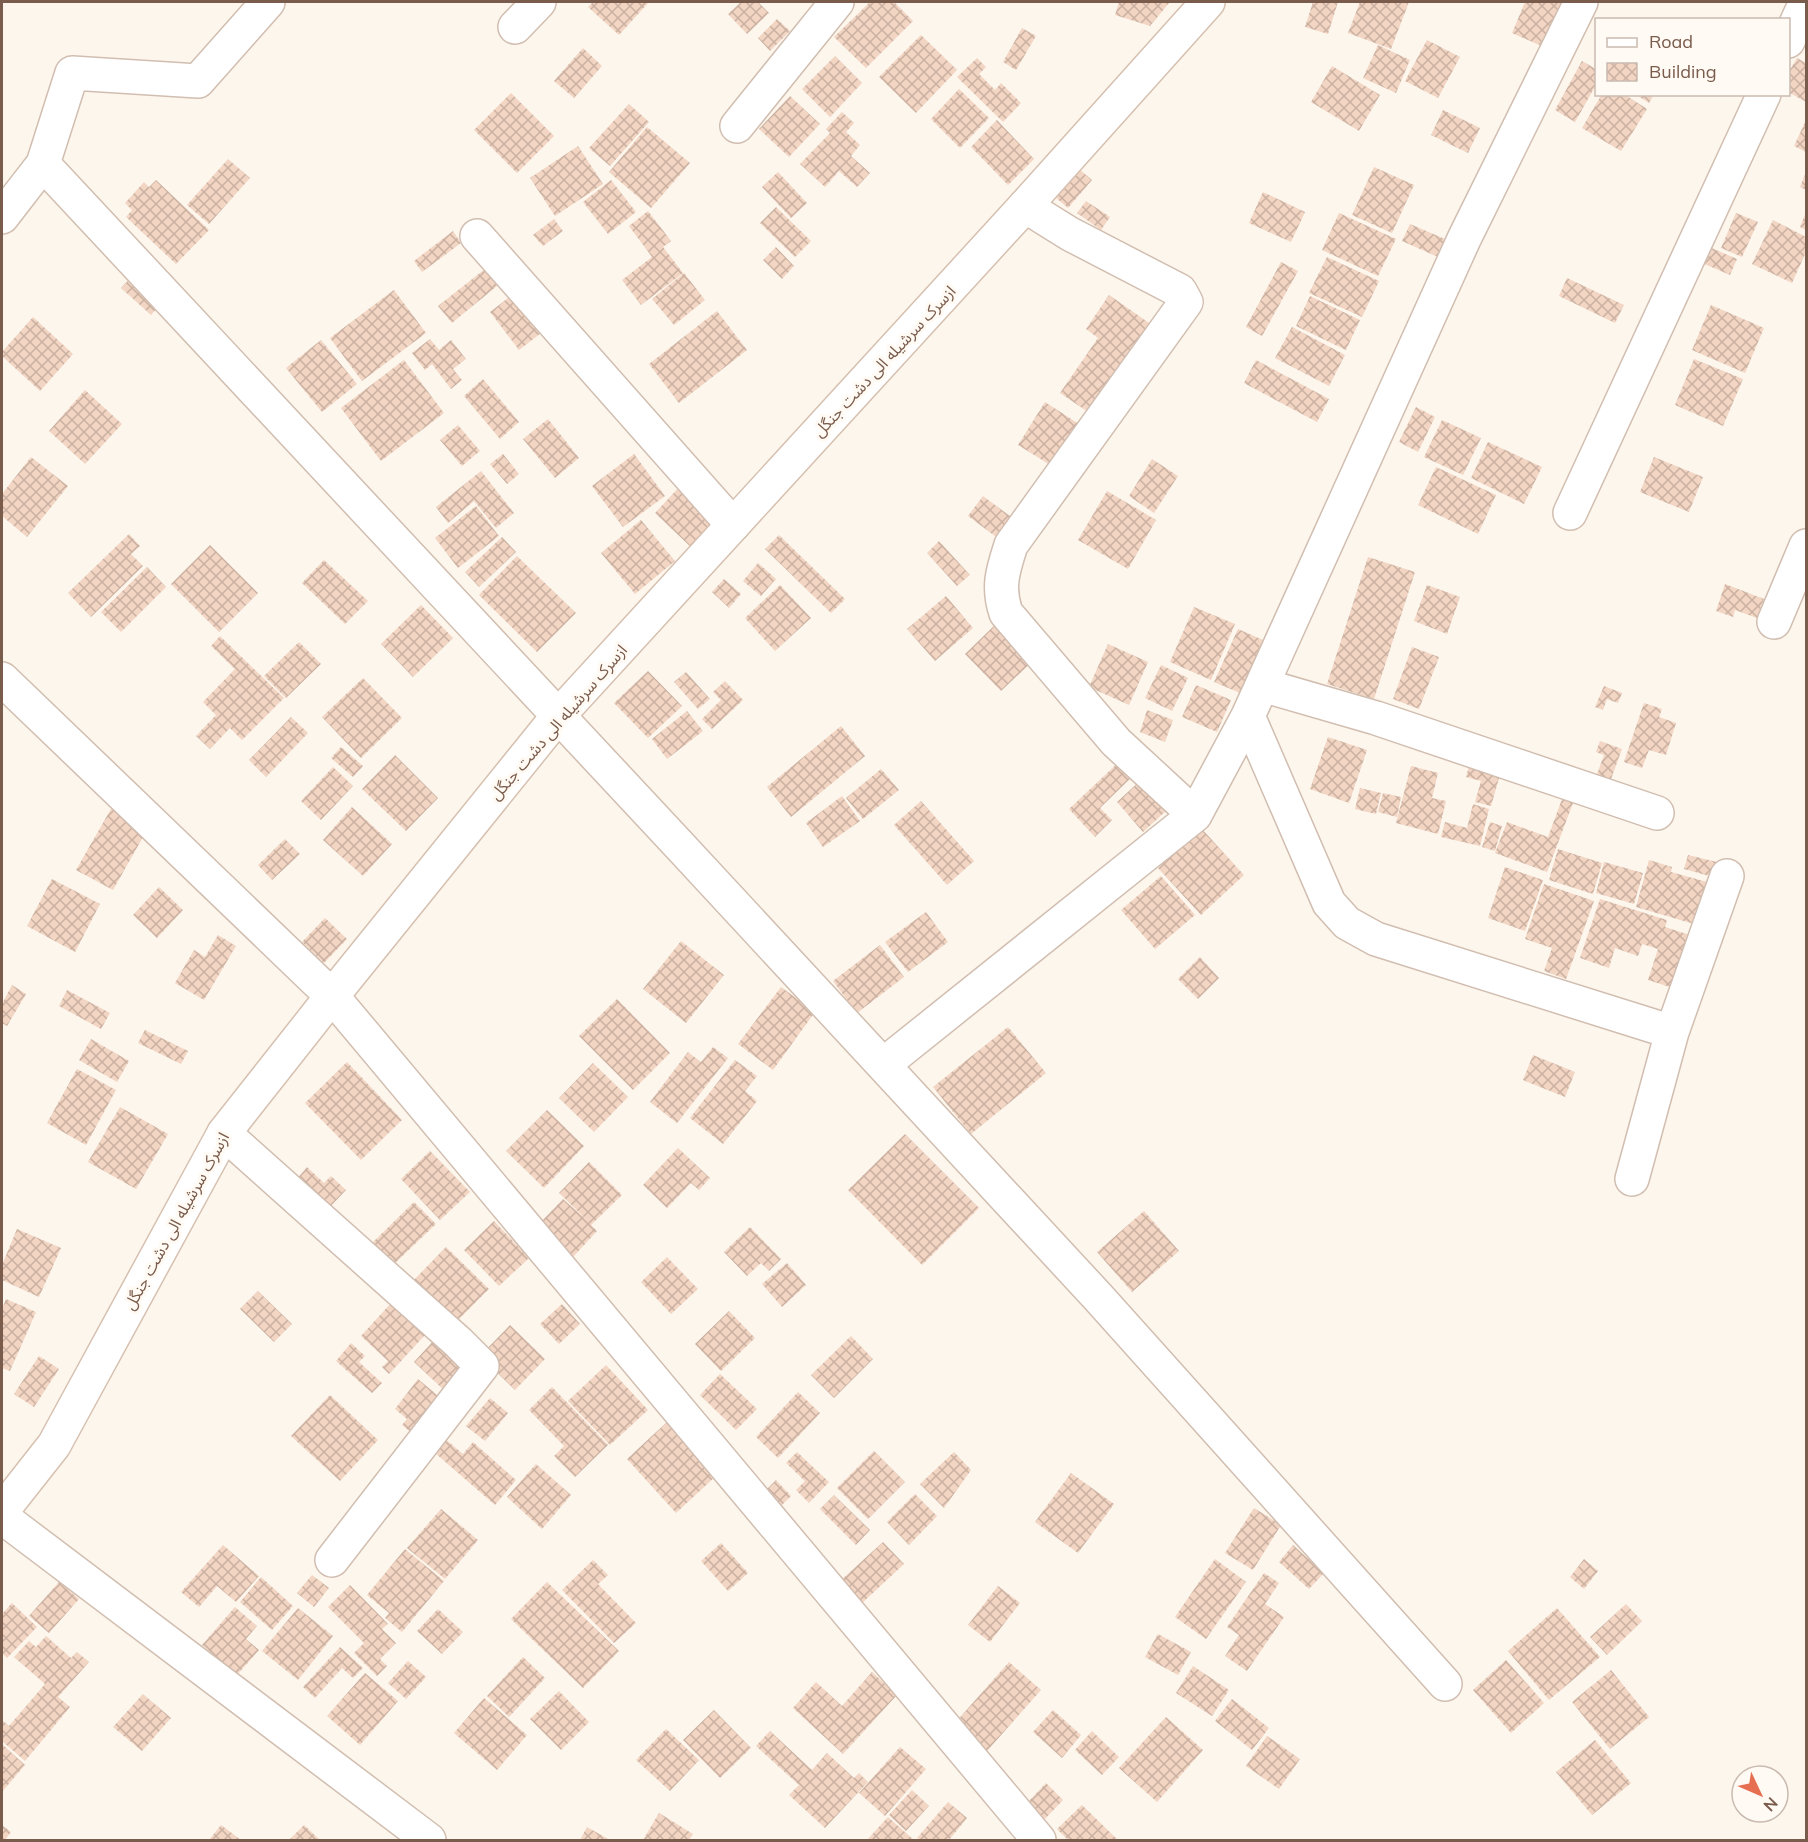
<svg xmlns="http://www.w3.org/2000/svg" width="1808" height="1842" font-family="Mulish,'Noto Sans Arabic',sans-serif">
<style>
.building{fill:url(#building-cross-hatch)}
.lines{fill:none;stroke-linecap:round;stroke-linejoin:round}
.street-casing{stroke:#d1beb0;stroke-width:36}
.secondary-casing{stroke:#d6c0b0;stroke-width:36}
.street{stroke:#fff;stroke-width:33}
.secondary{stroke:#fff;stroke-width:33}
.labels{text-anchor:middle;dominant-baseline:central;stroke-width:6;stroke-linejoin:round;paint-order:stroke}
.street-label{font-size:16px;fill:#7a5c4d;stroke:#fffaf3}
</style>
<defs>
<pattern id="building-cross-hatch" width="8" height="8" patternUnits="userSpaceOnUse" patternTransform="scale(1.5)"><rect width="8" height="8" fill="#f3d5c3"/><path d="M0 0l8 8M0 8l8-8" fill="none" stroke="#cab0a1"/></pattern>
</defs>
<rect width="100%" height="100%" fill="#fdf6ec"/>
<path class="building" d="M593,2H649L619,35L588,7Z
M741,2H758L769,13L747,34L728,14Z
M870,2H894L913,21L866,68L834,37Z
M1119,2H1170L1150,26L1115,15Z
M1313,2H1338L1328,34L1305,27Z
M1360,2H1409L1391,49L1348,33Z
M1525,2H1564L1544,47L1512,33Z
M777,19L790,31L770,51L758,38Z
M1022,28L1036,36L1016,70L1003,62Z
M921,35L957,70L916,113L879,77Z
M1427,40L1460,57L1438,98L1405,81Z
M1378,45L1410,60L1396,93L1363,78Z
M583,48L602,66L574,98L554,81Z
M835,56L862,83L830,117L802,89Z
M977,58L986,67L979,74L995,90L1001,83L1021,103L1003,122L957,77Z
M1797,58L1806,63V102L1788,92V73Z
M1582,61L1596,69V85L1575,122L1555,110Z
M1332,66L1380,95L1359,131L1311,102Z
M959,89L989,118L960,148L931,119Z
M511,93L554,136L517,173L474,130Z
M1602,94H1624L1647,109L1621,151L1582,128Z
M1635,94H1654L1649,103Z
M790,96L820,124L789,157L759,129Z
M629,104L649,122L610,166L589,148Z
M1443,110L1480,128L1468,153L1431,135Z
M842,112L854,123L846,132L860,145L851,156L870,173L857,187L839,171L825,187L800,164L830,133L826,129Z
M997,120L1034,159L1008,185L971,147Z
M1806,120V152L1794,146Z
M647,127L690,163L651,208L609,172Z
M578,146L603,184L555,216L530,178Z
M228,159L250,178L209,224L187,205Z
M1374,167L1414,185L1392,233L1352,215Z
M1079,169L1092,180L1068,208L1055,197Z
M778,172L807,203L791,218L762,187Z
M1806,172V190L1800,187Z
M156,180L209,230L176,264L126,217L132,210L125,203L144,182L149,187Z
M611,180L636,212L608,234L583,202Z
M1263,192L1305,212L1291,242L1249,223Z
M1086,201L1110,217L1101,230L1077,213Z
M776,207L811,241L795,257L760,223Z
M648,211L671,241L663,247L683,273L641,305L622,280L652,257L629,226Z
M1806,212V230L1800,227Z
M1339,213L1396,239L1378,276L1322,250Z
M1736,213L1758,222L1742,257L1721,248Z
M554,219L563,231L543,246L533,235Z
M1773,220L1806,237V252L1792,283L1752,264Z
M1410,224L1445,239L1438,257L1402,241Z
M453,231L461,243L422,272L414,261Z
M1707,246L1737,259L1730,275L1700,262Z
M776,247L794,266L782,279L763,260Z
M1327,257L1379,281L1362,317L1309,293Z
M1281,262L1298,271L1262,336L1246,327Z
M490,265L503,281L452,323L438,306Z
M137,271L166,298L151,315L121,288Z
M684,273L705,300L674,325L652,299Z
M1567,278L1624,305L1615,323L1559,296Z
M394,290L426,333L362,381L330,338Z
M516,292L545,330L519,350L490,312Z
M1109,295L1152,325L1091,414L1060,393L1098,338L1086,329Z
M1310,296L1360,320L1346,350L1296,326Z
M1711,305L1764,328L1745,373L1692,350Z
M717,311L747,350L679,403L649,364Z
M33,317L73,354L40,391L2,356V352Z
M1292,327L1345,355L1329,386L1275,358Z
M430,339L439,350L451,340L466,359L453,369L462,380L451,389L432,364L425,370L412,353Z
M321,340L357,384L322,412L286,368Z
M1694,359L1743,379L1723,426L1675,405Z
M404,360L444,413L381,461L341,408Z
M1256,360L1329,399L1317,422L1244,383Z
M483,379L519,422L500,439L464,396Z
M85,390L122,424L85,464L49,431Z
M1045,402L1082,426L1055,468L1018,445Z
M1416,407L1435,417L1418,452L1399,442Z
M548,419L579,458L555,478L523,439Z
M1442,420L1481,438L1463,475L1424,457Z
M458,425L480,451L462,466L440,440Z
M1488,442L1542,467L1524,504L1471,478Z
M503,454L519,474L507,484L490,464Z
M634,454L665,496L623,527L592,486Z
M31,457L68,486L27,537L2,516V494Z
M1654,457L1703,477L1689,512L1640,492Z
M1152,459L1178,476L1154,513L1129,496Z
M1436,467L1496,495L1478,534L1418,505Z
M481,471L514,513L496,528L474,501L448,523L436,507Z
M683,483L723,521L694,550L655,513Z
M1107,491L1156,520L1128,569L1078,540Z
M983,496L1018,522L1003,542L968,516Z
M476,506L499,536L458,568L435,538Z
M641,520L675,561L635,594L601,553Z
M129,534L140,546L131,554L143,566L91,617L68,593Z
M779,535L845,599L831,613L765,549Z
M502,537L516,552L479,587L465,572Z
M939,541L970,575L957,586L927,553Z
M210,545L258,593L219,632L171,584Z
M517,556L576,613L537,652L479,595Z
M1368,557L1415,572L1374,699L1327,684Z
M324,560L368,601L345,624L302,583Z
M758,563L776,579L761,596L743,581Z
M147,567L166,587L121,632L101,612Z
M724,579L741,594L729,608L712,592Z
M1725,584L1764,599L1757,618L1735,610L1733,617L1716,611Z
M780,585L811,618L775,651L745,618Z
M1427,585L1460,597L1447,634L1414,621Z
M946,596L973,628L935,661L907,629Z
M421,605L453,638L413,677L381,644Z
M1194,607L1235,624L1211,680L1170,662Z
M999,621L1035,659L1001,691L965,654Z
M1238,629L1263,640L1240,693L1214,682Z
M220,636L284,698L242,740L230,728L210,749L196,736L216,715L203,702L235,669L211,646Z
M299,642L321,664L286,698L264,676Z
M1108,644L1148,662L1129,705L1089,687Z
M1412,647L1439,657L1419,709L1393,699Z
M1161,665L1188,678L1172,711L1145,698Z
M648,671L682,706L648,738L614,703Z
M686,672L710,699L698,709L674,682Z
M363,678L402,718L361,758L322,717Z
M725,681L743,700L712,729L702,719L721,700L713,692Z
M1196,685L1231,700L1217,732L1182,717Z
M1604,686L1622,693L1618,703L1607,699L1603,710L1595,707Z
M1644,703L1662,709L1659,717L1676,723L1666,755L1649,750L1642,768L1624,762Z
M1147,710L1173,720L1165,742L1140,732Z
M687,711L703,731L667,759L652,739Z
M291,717L308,733L266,777L249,760Z
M841,726L865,756L791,817L767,787Z
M1328,737L1367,750L1349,803L1310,789Z
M1600,741L1622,749L1610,782L1596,777L1604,755L1596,752Z
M341,747L363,766L353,777L331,758Z
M395,755L438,798L406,831L362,789Z
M1122,759L1136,773L1100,808L1112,820L1095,837L1069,809Z
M1471,759L1502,768L1491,806L1475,802L1481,781L1466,777Z
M1411,766L1438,773L1432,798L1446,801L1438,834L1396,823Z
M333,767L353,786L321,820L301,801Z
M881,769L899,790L863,819L846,798Z
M1141,780L1167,810L1143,832L1117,802Z
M1360,788L1381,793L1376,814L1355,809Z
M1565,791L1576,795L1547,872L1495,853L1507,822L1548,837Z
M1383,793L1401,797L1397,817L1378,812Z
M842,796L860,821L823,847L806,823Z
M921,801L974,861L947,885L894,825Z
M1473,804L1489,809L1480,846L1441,837L1445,822L1467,828Z
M352,807L392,844L363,876L323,840Z
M111,809L147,830L113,890L76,870Z
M1490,822L1502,826L1495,851L1482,847Z
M1201,828L1244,875L1201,915L1158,868Z
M285,839L300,854L272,880L258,865Z
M1558,849L1602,863L1593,894L1549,880Z
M1688,855L1717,862L1713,877L1684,869Z
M1649,860L1672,867L1671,872L1707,882L1694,924L1636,907Z
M1604,862L1643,873L1634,904L1596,893Z
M1505,867L1543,880L1525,931L1488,918Z
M1161,876L1195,915L1155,949L1121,910Z
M52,879L100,904L75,952L27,926Z
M1544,884L1594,901L1566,979L1544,971L1552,948L1525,939Z
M159,887L183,910L157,938L133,915Z
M1600,899L1667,920L1665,927L1696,937L1679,990L1648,980L1658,949L1642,944L1638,956L1615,948L1609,968L1580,958Z
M926,912L948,942L908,972L885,942Z
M325,918L347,939L324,963L302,942Z
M218,935L236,946L204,1000L175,983L194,950L205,957Z
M681,941L724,975L686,1023L643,989Z
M880,945L904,977L857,1013L833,981Z
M1200,957L1219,978L1198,999L1178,979Z
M12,985L26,994L7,1026L2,1023V1004Z
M781,987L815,1012L773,1070L738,1044Z
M67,990L110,1013L101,1029L59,1006Z
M617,999L670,1053L633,1090L579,1036Z
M1008,1027L1046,1073L971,1134L933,1087Z
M145,1030L188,1051L181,1064L138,1043Z
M91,1039L129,1061L117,1082L79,1060Z
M713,1047L728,1058L677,1123L650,1102L688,1052L701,1062Z
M1533,1055L1575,1072L1565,1097L1523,1080Z
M735,1060L757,1076L745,1091L757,1101L723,1144L690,1118Z
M347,1062L402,1120L361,1160L305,1103Z
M593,1063L628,1097L594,1132L559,1098Z
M77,1069L116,1090L86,1145L47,1123Z
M120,1107L168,1134L136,1189L88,1162Z
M547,1110L584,1146L544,1188L506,1151Z
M905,1134L979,1208L922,1265L848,1190Z
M678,1148L710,1178L699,1190L691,1183L667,1208L643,1185Z
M430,1151L470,1192L440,1220L401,1179Z
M589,1162L622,1195L591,1225L597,1231L573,1257L538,1225L563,1199L588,1221L559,1193Z
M307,1167L324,1183L331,1176L346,1190L328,1209L296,1180Z
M414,1202L436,1224L391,1267L370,1245Z
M1144,1211L1179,1251L1132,1292L1097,1252Z
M494,1221L529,1258L499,1286L464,1250Z
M750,1227L781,1259L769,1271L761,1263L747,1276L724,1252Z
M17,1229L61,1248L39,1297L2,1280V1265Z
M446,1247L489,1289L453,1325L411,1283Z
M667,1257L698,1289L671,1314L641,1282Z
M787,1263L806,1285L782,1307L762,1284Z
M258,1291L292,1324L274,1342L240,1309Z
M6,1299L36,1312L10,1371L2,1368V1309Z
M392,1302L426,1334L389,1374L382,1367L388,1361L361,1336Z
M562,1304L580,1324L559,1344L540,1324Z
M729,1311L755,1338L721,1371L695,1344Z
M510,1325L545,1359L515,1390L480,1356Z
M851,1336L873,1359L834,1398L811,1375Z
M435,1339L466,1369L445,1391L414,1362Z
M351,1343L365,1356L359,1362L382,1383L372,1393L336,1361Z
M39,1356L59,1369L34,1407L14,1394Z
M606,1365L648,1410L610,1445L568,1401Z
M720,1374L757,1409L736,1430L700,1395Z
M418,1379L442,1399L413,1434L402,1425L407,1419L395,1409Z
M552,1387L608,1445L575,1477L554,1456L564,1446L529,1410Z
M798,1392L820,1413L778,1458L756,1437Z
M330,1395L378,1440L340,1481L291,1436Z
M490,1398L508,1413L485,1441L466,1426Z
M667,1422L716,1476L676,1513L627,1459Z
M438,1433L463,1454L473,1442L516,1480L495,1505L427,1446Z
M874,1451L905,1482L868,1519L837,1488Z
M797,1452L829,1482L809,1503L796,1490L805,1481L786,1463Z
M954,1452L971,1470L944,1508L920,1484Z
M536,1464L571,1495L542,1529L507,1497Z
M1071,1473L1114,1504L1078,1553L1035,1522Z
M776,1480L791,1496L779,1508L764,1492Z
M915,1494L937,1516L909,1545L887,1522Z
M834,1495L870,1530L856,1545L820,1509Z
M1254,1508L1281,1525L1253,1570L1225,1553Z
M441,1509L478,1540L445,1579L407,1548Z
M883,1542L904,1564L860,1605L839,1582Z
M721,1543L748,1573L728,1591L701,1561Z
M223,1545L259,1576L236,1602L217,1586L199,1607L181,1592Z
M1293,1545L1324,1573L1309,1589L1279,1562Z
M405,1549L444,1581L402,1632L385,1618L389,1613L367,1595Z
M1215,1559L1246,1582L1206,1639L1175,1617Z
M1584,1559L1598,1571L1584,1589L1570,1577Z
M593,1560L608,1575L598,1584L636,1623L614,1643L562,1590Z
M1264,1573L1279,1583L1265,1604L1284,1617L1247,1671L1225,1656L1239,1635L1227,1627Z
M312,1575L329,1588L314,1607L297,1593Z
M261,1577L293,1606L272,1630L240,1602Z
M59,1582L79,1599L49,1633L29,1616Z
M547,1582L619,1651L583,1688L511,1619Z
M350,1585L388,1624L382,1629L396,1643L380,1659L387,1666L377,1676L354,1653L364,1643L328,1607Z
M998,1586L1020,1603L990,1642L968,1625Z
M12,1603L37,1627L7,1658L2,1653V1614Z
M1626,1604L1642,1621L1607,1655L1590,1637Z
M235,1607L257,1626L246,1639L259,1650L237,1675L202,1645Z
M298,1608L333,1636L298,1680L262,1651Z
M1557,1608L1600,1657L1549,1700L1508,1651Z
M438,1609L463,1632L442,1654L417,1631Z
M1158,1634L1191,1652L1178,1675L1145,1657Z
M46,1636L71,1658L77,1652L89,1662L58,1697L70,1707L25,1761L2,1741V1720L9,1726L45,1684L14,1657L29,1641L36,1647Z
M340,1647L363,1668L353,1678L342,1668L315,1698L303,1687Z
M523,1657L545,1678L509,1717L487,1696Z
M1506,1660L1544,1703L1511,1733L1473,1690Z
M408,1661L426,1677L406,1699L388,1683Z
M1009,1662L1041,1690L987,1751L955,1723Z
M1193,1666L1229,1690L1212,1716L1176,1693Z
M1611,1670L1649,1717L1610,1749L1572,1702Z
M872,1672L897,1695L843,1754L793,1708L816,1682L842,1706Z
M365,1673L398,1701L360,1745L327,1716Z
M559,1691L589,1722L561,1750L530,1719Z
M143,1694L171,1718L142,1751L113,1727Z
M484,1698L527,1735L497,1770L454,1733Z
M1232,1699L1269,1728L1252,1750L1215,1721Z
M714,1710L751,1748L720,1778L683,1740Z
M1053,1710L1081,1735L1062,1758L1033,1732Z
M1166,1717L1203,1750L1157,1802L1119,1768Z
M666,1729L699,1760L670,1791L636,1760Z
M770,1731L812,1770L827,1753L854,1778L859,1773L868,1782L825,1828L789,1795L799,1785L756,1746Z
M1092,1731L1119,1757L1102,1775L1075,1750Z
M1267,1736L1300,1759L1279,1789L1246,1766Z
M1595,1740L1631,1783L1592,1815L1556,1772Z
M2,1744L25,1765L2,1792Z
M900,1747L926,1769L885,1816L859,1793Z
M1046,1783L1063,1800L1045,1819L1027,1803Z
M912,1790L929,1806L906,1831L889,1815Z
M948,1802L967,1818L949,1840H920L917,1838Z
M1082,1805L1118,1840H1068L1057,1829Z
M659,1813L693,1834L689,1840H643Z
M888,1817L914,1840H867Z
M2,1825L11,1832L5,1840H2Z
M221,1825L241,1840H209Z
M304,1825L320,1840H289Z
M587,1827L610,1840H580Z"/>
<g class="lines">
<defs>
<path id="street" d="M515,27L539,2
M1788,41L1806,2
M737,126L837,2
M43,164L680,846L1098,1297L1445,1684
M1025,206L1070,234L1180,291L1186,302L1011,545C1003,570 997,587 1006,613L1116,742L1195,815
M2,217L43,164L72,73L198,81L268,2
M477,236L733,525
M1570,513L1764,94
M1774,622L1806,546
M2,679L332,996L1039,1840
M1262,685L1376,718L1657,813
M1248,716L1329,903L1347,923L1376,939L1672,1032
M883,1065L1195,815L1248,716L1464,239L1581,2
M224,1133L458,1342L482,1366L332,1560
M1632,1179L1672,1032L1727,876
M2,1517L429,1840"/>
<path id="secondary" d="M2,1511L54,1445L224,1133L332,996L558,716L1025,206L1208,2"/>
</defs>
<use href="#street" class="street-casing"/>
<use href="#secondary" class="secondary-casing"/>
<use href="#street" class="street"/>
<use href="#secondary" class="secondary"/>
</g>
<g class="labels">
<g class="street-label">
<text transform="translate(884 361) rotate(-47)">ازسرک سرشیله الی دشت جنگل</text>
<text transform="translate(558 722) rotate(-49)">ازسرک سرشیله الی دشت جنگل</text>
<text transform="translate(176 1221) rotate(-61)">ازسرک سرشیله الی دشت جنگل</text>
</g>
</g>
<rect width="1808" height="1842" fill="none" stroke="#7a5c4d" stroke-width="6"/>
<rect x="1595" y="18" width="195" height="78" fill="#fffaf3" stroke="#cabbb1" stroke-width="1.5"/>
<rect x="1607" y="38" width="30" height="9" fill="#ffffff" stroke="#cabbb1" stroke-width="1.5"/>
<text x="1649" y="48" font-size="18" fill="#7a5c4d">Road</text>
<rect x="1607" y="63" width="30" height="18" fill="url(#building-cross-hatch)" stroke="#cabbb1" stroke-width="1.5"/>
<text x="1649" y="78" font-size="18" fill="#7a5c4d">Building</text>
<g transform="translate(1760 1794) rotate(134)"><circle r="28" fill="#fffaf3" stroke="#cabbb1" stroke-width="1.5"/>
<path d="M0-4.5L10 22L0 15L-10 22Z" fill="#e76f51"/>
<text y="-9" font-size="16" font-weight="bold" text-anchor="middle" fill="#7a5c4d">N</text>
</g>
</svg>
